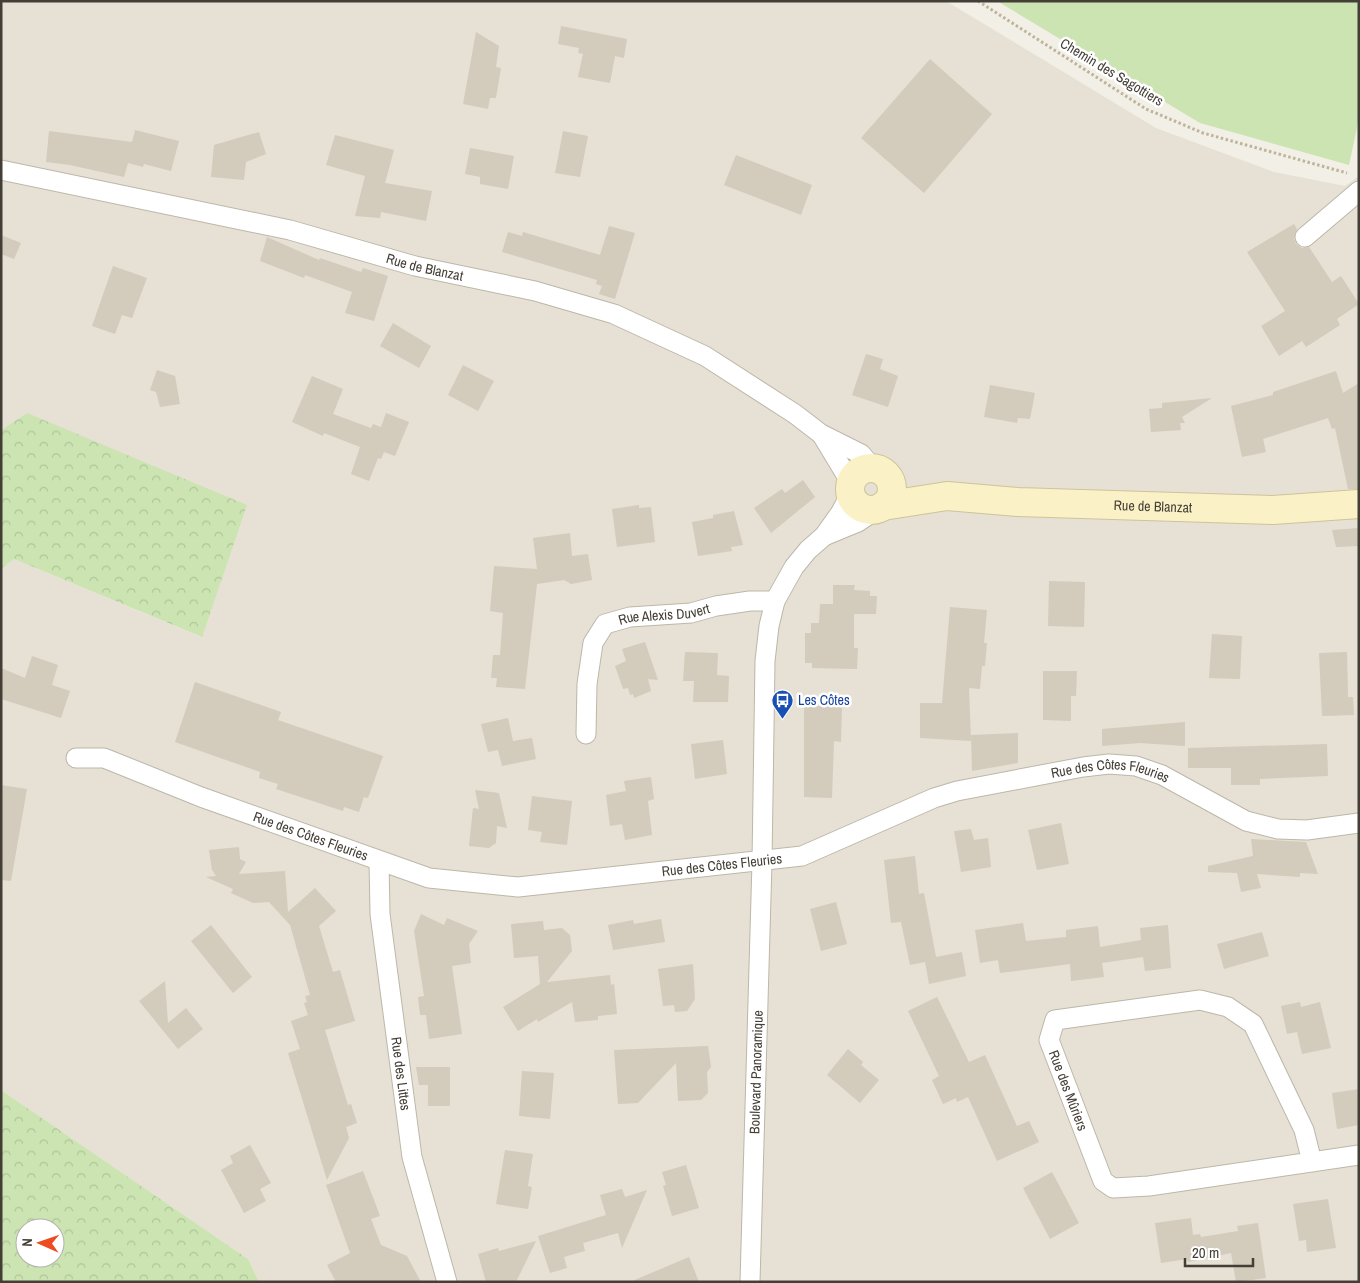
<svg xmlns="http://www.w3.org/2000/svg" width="1360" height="1283" font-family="'Archivo Narrow',sans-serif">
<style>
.residential{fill:#e6e1d4}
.green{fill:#cbe4b1}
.forest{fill:url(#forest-crowns);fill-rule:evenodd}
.building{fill:#d3cbbc}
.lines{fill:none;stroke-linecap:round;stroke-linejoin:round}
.street-casing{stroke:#bdb7a9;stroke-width:21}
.secondary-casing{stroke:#cfc398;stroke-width:30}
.path{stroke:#beb39b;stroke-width:3;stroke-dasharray:2.5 2.5;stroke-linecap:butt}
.street{stroke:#fff;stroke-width:19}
.secondary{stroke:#fbf1c7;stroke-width:28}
.labels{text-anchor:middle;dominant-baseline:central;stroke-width:5;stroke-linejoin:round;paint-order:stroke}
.street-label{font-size:14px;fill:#443f36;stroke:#fff}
.transit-label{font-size:14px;fill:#164399;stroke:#fff;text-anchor:start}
</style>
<defs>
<pattern id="forest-crowns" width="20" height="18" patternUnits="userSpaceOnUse" patternTransform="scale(1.25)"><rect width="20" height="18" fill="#cbe4b1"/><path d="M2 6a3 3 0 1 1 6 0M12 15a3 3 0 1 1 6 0" fill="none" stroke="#b0c599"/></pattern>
</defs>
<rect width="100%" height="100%" fill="#f2efe6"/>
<path class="residential" d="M1,1H946L1156,128L1274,172L1345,186L1359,176V1282H259L248,1259L1,1090V569L14,559L201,637L27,413L1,430Z"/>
<path class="green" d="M997,1H1359V118L1349,165L1200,123Z"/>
<path class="forest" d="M27,413L247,505L202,637L14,559L1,569V430Z
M1,1090L248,1259L259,1282H1ZM25,1228H55V1258H25Z"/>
<path class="building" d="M561,26L627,39L624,58L615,56L610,83L578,77L583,54L578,53L579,48L558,44Z
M476,32L499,46L496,67L501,68L496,98H490L488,109L463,104Z
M930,59L992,114L924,193L861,138Z
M135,130L179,141L171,171L144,164L143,167L128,163L124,177L70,165L46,162L49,131L132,142Z
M563,131L588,136L580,177L555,173Z
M259,132L266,154L246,162L244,180L211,177L214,145Z
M335,135L394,150L385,183L432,191L426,221L381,212L380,218L355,216L365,176L326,165Z
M470,148L514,156L508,189L480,184V177L465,174Z
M736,155L812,185L801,215L724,185Z
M1294,224L1297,229L1294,239L1296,244L1302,248L1309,247L1332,282L1341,276L1359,304L1337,319L1340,325L1306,347L1302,341L1279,356L1261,326L1285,311L1247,252Z
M609,226L635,233L615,299L599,294L602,286L596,284L597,280L502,252L508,232L522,236L523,232L600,255Z
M1,235L21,243L14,259L1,254Z
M267,237L319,260L320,258L361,272L363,268L388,276L374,321L345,313L352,292L305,275L304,278L260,261Z
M113,266L147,278L132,318L122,315L115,334L92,326Z
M393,323L431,346L419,368L380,346Z
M866,354L883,359L880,369L898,376L888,407L852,395Z
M463,365L494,381L478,411L448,395Z
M157,370L175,376L180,404L160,407L156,392L150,390Z
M1336,371L1343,393L1359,383V489H1348L1335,428L1332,429L1328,418L1263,439L1266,452L1242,457L1231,406L1273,395V392Z
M312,376L343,389L333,414L371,428L373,424L381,427L386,413L409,422L395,456L384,452L381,459L378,458L369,481L351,474L360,447L324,433L323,436L292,422Z
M990,385L1035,393L1030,419L1018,418L1017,423L984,417Z
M1212,398L1182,417L1185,423H1180L1181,430L1151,432L1149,409L1162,408V403Z
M803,480L815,497L771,533L754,508L782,489L785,493Z
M639,505V508L651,507L655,542L617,547L612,509Z
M734,511L743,545L731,547L732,551L698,556L692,522L713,518V515Z
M1359,528V546L1336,547L1332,530Z
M570,533L572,556L588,554L592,580L571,584L564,580L537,584L525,689L496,687L497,678H491L493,655H500L503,613L490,611L494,566L537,569L533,538Z
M1049,581L1085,582L1084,627L1048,626Z
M833,585H855L854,590L870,591V596H877L876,614H854V648H858L857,669L812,668V663H805V633H811V623H819L820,604H833Z
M950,607L987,610L984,643H987L985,666H982L980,689L969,688L971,741L920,738V703H942Z
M1212,634L1242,636L1240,679L1209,678Z
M645,642L658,680L648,679L651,691L634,698L633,694L630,695L628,688L623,689L615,666L626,661L622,649Z
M685,652L718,653L717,675L729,676L728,702H693L694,681H683Z
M1347,652L1348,697H1353L1354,715L1322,716L1319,653Z
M32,656L58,665L52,685L70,691L61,718L1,699V668L25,678Z
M1043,671H1077L1076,696H1071V721L1043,720Z
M195,682L281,712L278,720L383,756L368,798L364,797L359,812L344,807L343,811L276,789L278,784L259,778L260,772L175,742Z
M804,706H842L841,742L834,741L832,798L804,797Z
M508,718L513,741L532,738L536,759L502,766L498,750L488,752L481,724Z
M1185,722V746L1140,743L1102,746V729Z
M1018,733V763L972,771L971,735Z
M723,740L727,774L695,779L691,744Z
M1327,744L1328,776L1260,779V785H1231V768H1188V748Z
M651,777L654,799L648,801L652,835L625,840L622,824L610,826L606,795L626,791L624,781Z
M1,785L27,789L11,881L1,880Z
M475,790L499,793L507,828L497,826L496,843L489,848L469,846L473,808L479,809Z
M532,796L572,801L567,845L540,842L542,832L528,830Z
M1061,823L1069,864L1037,870L1028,830Z
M971,829L974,840L988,838L991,867L961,872L954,831Z
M1251,839L1306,842L1318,874L1300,873V877L1257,874L1261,888L1241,892L1237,873L1208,872V866L1253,856Z
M239,847L240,859L246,862L239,874L285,871L288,912L315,888L336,911L319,926L333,972L340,970L355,1021L325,1030L348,1105L351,1104L357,1123L346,1127L349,1138L327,1180L288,1053L300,1049L291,1021L308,1015L304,1003L307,1002L305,996L310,995L290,925L269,902L253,903L231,893L233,889L206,877L216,876L212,870L209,850Z
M915,856L919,894L924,893L936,957L962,952L966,976L929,984L925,962L910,965L901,922L891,923L884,860Z
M836,902L847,944L821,951L810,909Z
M421,914L444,925L447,918L478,931L469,944L471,963L452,966L462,1034L429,1039L426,1015H420L418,997L424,996L414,931Z
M661,919L665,942L613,950L608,925L633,920L634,924Z
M543,921L544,930L562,928L570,935L572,951L547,982L610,975L611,985L614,984L617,1014L598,1016V1020L575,1022L572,1002L538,1022L537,1019L518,1031L503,1007L540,984L538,956L514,958L511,924Z
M1023,923L1026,941L1066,937V930L1098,926L1100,947L1141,940L1140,928L1168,925L1171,968L1145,971L1143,957L1102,963L1104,977L1071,981L1070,964L1000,973L998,960L980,963L975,930Z
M211,925L252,977L233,993L191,941Z
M1262,932L1269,956L1224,969L1217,944Z
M693,964L695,999L687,1011L675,1012L674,1005L663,1006L658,969Z
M165,981L168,1023L186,1008L203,1029L178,1049L139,1001Z
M937,997L969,1062L985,1055L1017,1126L1029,1121L1039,1142L997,1161L968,1097L957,1102L956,1098L943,1104L932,1080L939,1076L908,1011Z
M1300,1002L1301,1007L1320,1002L1331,1048L1302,1054L1297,1032L1287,1034L1281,1006Z
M708,1046L711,1067L707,1072L708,1093L701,1100L678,1101L676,1063L638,1103L618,1104L614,1050Z
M848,1049L863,1062L861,1065L879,1080L860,1103L827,1075Z
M416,1067H450V1106H428V1085H419Z
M522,1071L554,1073L550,1119L519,1116Z
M1359,1089V1125L1337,1129L1332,1093Z
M250,1145L271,1183L260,1189L266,1201L244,1213L221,1170L233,1163L230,1156Z
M505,1150L533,1154L528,1186L532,1187L528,1209L496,1204Z
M686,1165L699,1208L672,1216L663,1186L666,1185L662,1172Z
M363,1171L380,1216L371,1219L381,1245L407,1256L421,1282H336L327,1265L350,1253L326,1185Z
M1052,1172L1079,1223L1050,1239L1023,1188Z
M622,1189L625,1197L647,1190L622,1248L618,1233L583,1243L585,1251L564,1257L567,1268L550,1273L538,1236L606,1215L600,1195Z
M1328,1199L1336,1248L1307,1252L1306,1240L1299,1241L1293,1204Z
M1191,1218L1193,1235L1200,1234L1201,1237L1238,1231L1237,1226L1258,1223L1266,1278L1236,1282L1231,1253L1188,1262L1187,1259L1161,1263L1155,1223Z
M536,1241L516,1282H486L478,1254L498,1248L499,1251Z
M689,1257L699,1282H630Z"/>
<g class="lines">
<defs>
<g id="street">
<path id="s1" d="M1,170L290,230L415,266L535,291L614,314L705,356L795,414L821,434L861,454L873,468"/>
<path d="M1305,237L1359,191"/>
<path d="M822,435L851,483"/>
<path d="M824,536L858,522L877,509"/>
<path id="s2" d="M586,734L587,684L593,643L605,624L630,617L691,613L716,606L750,601H775"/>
<path id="s3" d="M76,758H104L201,797L429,878L518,887L802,856L934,798L957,791L1083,767L1109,764L1136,766L1162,775L1246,821L1278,829L1307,830L1359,823"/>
<path id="s4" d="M379,861L380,914L412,1157L447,1282"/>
<path id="s5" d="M1312,1162L1304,1130L1253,1024L1228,1007L1200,1000L1055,1020L1049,1040L1103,1181L1113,1188L1149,1186L1359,1155"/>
<path id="s6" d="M750,1282L762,862L765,661L769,626L775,601L794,567L808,550L824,536L841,512L851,493"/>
</g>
<g id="secondary">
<circle cx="871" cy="489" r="21"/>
<path id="s7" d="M883,506L947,496L1018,502L1273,510L1359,504"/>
</g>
</defs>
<use href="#street" class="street-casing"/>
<use href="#secondary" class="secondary-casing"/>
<path class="path" d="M978,1L1146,109L1203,133L1347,173"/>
<use href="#street" class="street"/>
<use href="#secondary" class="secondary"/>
</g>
<defs>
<symbol id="bus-pin" viewBox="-11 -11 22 30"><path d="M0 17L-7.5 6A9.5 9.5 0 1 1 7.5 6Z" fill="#1a4fb4" stroke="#fff"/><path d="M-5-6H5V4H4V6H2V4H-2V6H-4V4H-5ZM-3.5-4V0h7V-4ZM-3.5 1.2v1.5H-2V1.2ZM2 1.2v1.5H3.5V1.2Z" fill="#fff"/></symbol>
</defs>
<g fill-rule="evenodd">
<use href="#bus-pin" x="770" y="688" width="25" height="34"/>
</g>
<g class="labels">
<g class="street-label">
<text transform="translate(1112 72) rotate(31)">Chemin des Sagottiers</text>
<text stroke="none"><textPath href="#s1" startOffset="435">Rue de Blanzat</textPath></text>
<text stroke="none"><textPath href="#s7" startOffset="271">Rue de Blanzat</textPath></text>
<text stroke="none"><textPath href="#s2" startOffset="174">Rue Alexis Duvert</textPath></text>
<text stroke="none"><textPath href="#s3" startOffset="1074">Rue des Côtes Fleuries</textPath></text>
<text stroke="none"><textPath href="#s3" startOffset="249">Rue des Côtes Fleuries</textPath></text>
<text stroke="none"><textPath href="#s3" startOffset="669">Rue des Côtes Fleuries</textPath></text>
<text stroke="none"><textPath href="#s6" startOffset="210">Boulevard Panoramique</textPath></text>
<text stroke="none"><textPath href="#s4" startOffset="214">Rue des Littes</textPath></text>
<text stroke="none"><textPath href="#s5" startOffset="431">Rue des Mûriers</textPath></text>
</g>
<g class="transit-label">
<text x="798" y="700">Les Côtes</text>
</g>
</g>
<rect width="1360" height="1283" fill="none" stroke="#443f36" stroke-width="5"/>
<g transform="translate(40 1243) rotate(272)"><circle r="24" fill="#ffffff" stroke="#b4b2af"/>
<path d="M0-4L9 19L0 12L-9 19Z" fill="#ed4b22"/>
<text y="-8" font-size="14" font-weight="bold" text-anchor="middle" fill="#443f36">N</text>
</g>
<path d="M1185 1258v8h68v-8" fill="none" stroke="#443f36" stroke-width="2.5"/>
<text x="1192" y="1258" font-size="15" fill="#443f36" stroke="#ffffff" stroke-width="4" paint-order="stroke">20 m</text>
</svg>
